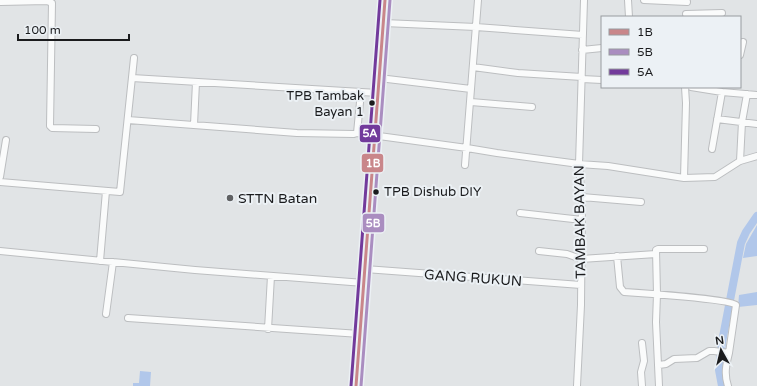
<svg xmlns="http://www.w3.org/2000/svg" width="757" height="386" font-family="'Varela Round',sans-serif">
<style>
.water{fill:#b1c7ea}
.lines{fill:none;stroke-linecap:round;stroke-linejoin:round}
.canal{stroke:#b1c7ea;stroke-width:8}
.minor-casing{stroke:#bcbec0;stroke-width:8}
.tertiary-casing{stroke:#bcbec0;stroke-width:10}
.minor{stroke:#fafbfb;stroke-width:6}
.tertiary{stroke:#fafbfb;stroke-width:8}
.bus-1-casing{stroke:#ecf1f5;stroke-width:6}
.bus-2-casing{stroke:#ecf1f5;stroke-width:6}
.bus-3-casing{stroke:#ecf1f5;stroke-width:6}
.bus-1{stroke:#c9868a;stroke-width:3}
.bus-2{stroke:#aa8dc0;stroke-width:3}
.bus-3{stroke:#723a9b;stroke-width:3}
.bus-dot{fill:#1a1b1d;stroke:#ecf1f5;stroke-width:1.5}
.poi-dot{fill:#606163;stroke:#ecf1f5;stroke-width:1.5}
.labels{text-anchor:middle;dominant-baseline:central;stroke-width:4;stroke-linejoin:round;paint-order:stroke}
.bus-label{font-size:13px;fill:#1a1b1d;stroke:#ecf1f5;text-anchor:end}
.poi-label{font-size:14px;fill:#1a1b1d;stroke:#ecf1f5;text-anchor:start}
.street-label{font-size:14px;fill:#1a1b1d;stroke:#ecf1f5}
.line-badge{stroke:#ecf1f5;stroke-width:1.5}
.badge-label{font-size:11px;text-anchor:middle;font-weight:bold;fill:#fff}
</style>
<rect width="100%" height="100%" fill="#e1e4e6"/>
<path class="water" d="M757,225V256L743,258L746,244Z
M757,292V305L738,307L739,295Z
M140,371L151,372L150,386H133V383H139Z"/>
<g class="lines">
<path class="canal" d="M722,386L719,370L722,342L741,243L746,232L757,216"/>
<defs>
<path id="minor" d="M628,0L629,17
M644,0L687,2
M0,2L47,1L52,3L50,126L52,128L96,129
M686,14L722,13
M384,23L476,27L583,35
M582,50L602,48
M740,55L743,42
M473,67L518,73L582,77
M132,78L378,93
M379,78L471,89
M582,79L602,80
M691,87L722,92L757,95
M471,102L532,107
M717,119L757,124
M128,120L297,133L354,134L357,133L467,148L497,153L579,164L608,166L684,178L715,177L740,161L757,156
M194,125L196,82
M357,133L361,92
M712,149L722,92
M740,161L742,122L747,94
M465,165L478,0
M0,177L6,140
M684,178L686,103L685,87
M0,182L120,192L134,58
M582,197L641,202
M520,213L582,220
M0,251L195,270L364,283
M539,251L567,254L581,259L656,254
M617,256L620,287L624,292C640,293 729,299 736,305L729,353L714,351H709L697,358L674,359L666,364L659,365
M100,261L106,191
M365,269L581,285
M106,314L113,262
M128,318L360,334
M268,329L271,276
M577,386L581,305L582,203L579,164L584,0
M642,386L641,372L644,361L642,343
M659,386L656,322L657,294L656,250L658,249H704
M728,386C724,374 726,365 729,353"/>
<path id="tertiary" d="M356,386L385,0"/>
</defs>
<use href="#minor" class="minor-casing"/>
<use href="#tertiary" class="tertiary-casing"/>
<use href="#minor" class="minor"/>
<use href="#tertiary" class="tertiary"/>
<defs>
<path id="bus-1" d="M356,386L385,0"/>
<path id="bus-2" d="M361,386L390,0"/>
<path id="bus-3" d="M351,386L380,0"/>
</defs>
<use href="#bus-1" class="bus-1-casing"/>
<use href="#bus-2" class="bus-2-casing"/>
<use href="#bus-3" class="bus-3-casing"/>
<use href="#bus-1" class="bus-1"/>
<use href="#bus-2" class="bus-2"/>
<use href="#bus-3" class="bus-3"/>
</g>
<g class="bus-dot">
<circle cx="372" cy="103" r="3.5"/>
<circle cx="376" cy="192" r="3.5"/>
</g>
<circle class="poi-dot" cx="230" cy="198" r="4"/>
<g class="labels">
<g class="bus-label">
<text x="364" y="96">TPB Tambak<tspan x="364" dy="16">Bayan 1</tspan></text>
<text x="384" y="192" text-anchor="start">TPB Dishub DIY</text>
</g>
<g class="poi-label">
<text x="238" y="198">STTN Batan</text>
</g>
<g class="street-label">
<text transform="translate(580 222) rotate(-91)">TAMBAK BAYAN</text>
<text transform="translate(473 278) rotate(4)">GANG RUKUN</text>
</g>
</g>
<g class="line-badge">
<rect x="359" y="124" width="22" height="19" rx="4" fill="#723a9b"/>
<rect x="361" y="153" width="23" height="20" rx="4" fill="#c9868a"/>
<rect x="362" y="213" width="23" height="20" rx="4" fill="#aa8dc0"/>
</g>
<g class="badge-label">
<text x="370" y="137">5A</text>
<text x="373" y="167">1B</text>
<text x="373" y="227">5B</text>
</g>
<rect x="601" y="16" width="140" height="72" fill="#ecf1f5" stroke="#989b9f"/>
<rect x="609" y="29" width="20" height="6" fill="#c9868a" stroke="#989b9f"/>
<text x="637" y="36" font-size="12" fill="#1a1b1d">1B</text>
<rect x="609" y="49" width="20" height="6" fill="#aa8dc0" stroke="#989b9f"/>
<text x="637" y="56" font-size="12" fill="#1a1b1d">5B</text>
<rect x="609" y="69" width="20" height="6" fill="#723a9b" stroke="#989b9f"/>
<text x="637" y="76" font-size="12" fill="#1a1b1d">5A</text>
<g transform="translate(721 350) rotate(352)" stroke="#ecf1f5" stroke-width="3" paint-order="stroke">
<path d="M0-3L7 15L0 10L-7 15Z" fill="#1a1b1d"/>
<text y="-6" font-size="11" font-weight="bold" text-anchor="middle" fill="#1a1b1d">N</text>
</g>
<path d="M18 34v6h111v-6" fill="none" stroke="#1a1b1d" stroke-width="2"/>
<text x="24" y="34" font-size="12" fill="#1a1b1d" stroke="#ecf1f5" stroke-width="3" paint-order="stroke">100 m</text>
</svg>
